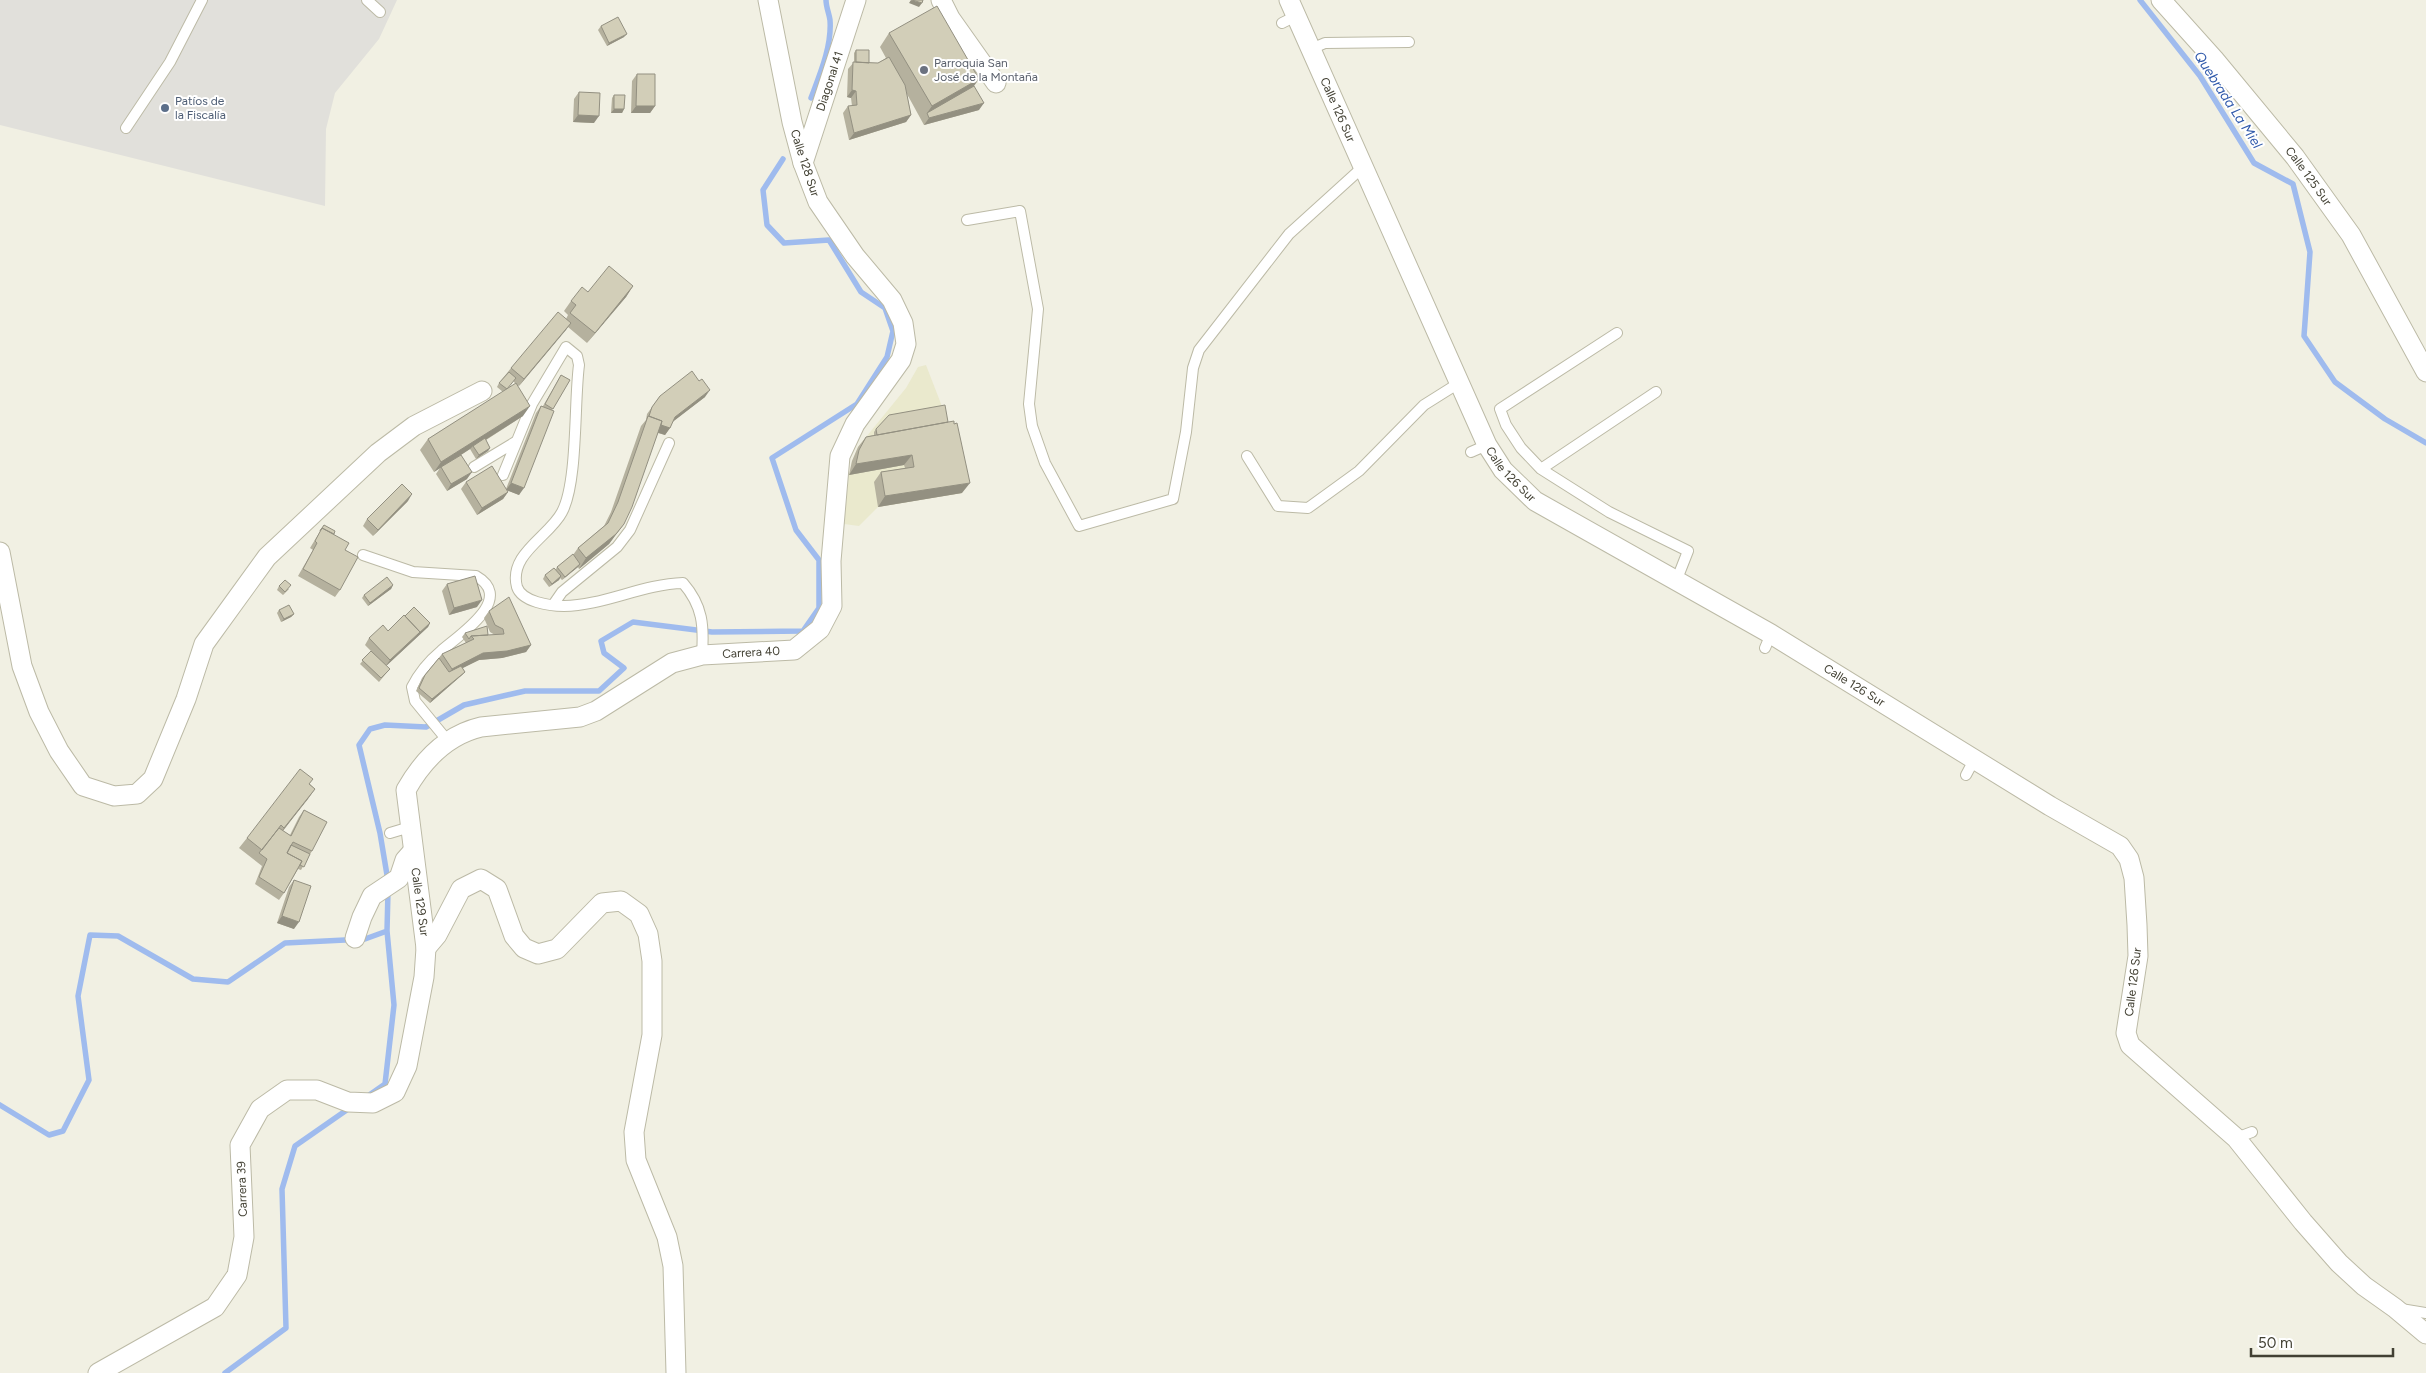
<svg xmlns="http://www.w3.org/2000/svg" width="2426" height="1373" font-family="Figtree,sans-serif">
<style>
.education{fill:#eae9cd}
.parking{fill:#e1e0db}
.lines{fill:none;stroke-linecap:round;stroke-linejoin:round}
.stream{stroke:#9fbbee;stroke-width:5.5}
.lane-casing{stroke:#bcbaa6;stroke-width:12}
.street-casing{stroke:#bcbaa6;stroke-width:21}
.lane{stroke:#fff;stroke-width:10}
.street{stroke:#fff;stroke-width:19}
.wall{fill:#b5b19e;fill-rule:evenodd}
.shaded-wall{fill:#939081}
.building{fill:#d2ceb8;stroke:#939081}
.worship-dot{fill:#6b7280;stroke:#fff;stroke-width:2}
.service-dot{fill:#5c6f8a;stroke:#fff;stroke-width:2}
.labels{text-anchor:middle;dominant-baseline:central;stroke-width:4;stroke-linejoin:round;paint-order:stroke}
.worship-label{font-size:12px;fill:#5b616d;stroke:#fff;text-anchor:start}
.street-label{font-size:12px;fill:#424033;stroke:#fff}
.service-label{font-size:12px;fill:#4e5e75;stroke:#fff;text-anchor:start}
.water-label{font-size:14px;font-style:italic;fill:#305aab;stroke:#fff}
</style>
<rect width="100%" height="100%" fill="#f1f0e3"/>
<path class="education" d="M926,365L943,409L962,493L878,507L859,526L844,524L849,475L852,461L858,447L906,388L918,367Z"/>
<path class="parking" d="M0,0H397L379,39L335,93L326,129L325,206L0,125Z"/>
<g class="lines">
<path class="stream" d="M2140,0L2200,76L2254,163L2293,184L2310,252L2304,336L2335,382L2385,419L2426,443
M811,98C820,74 832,46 830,20C829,13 826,7 826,0
M388,881L380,833L359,745L370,729L385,725L426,727L464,705L525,691H599L624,668L604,653L601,641L633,622L712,632L803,631L819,608V560L796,530L772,458L857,404L887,357L893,331L885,308L861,292L829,240L784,243L767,225L763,190L783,159
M365,1098L385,1084L394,1005L387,931L388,891
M0,1105L49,1135L63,1131L89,1080L78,996L90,935L118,936L193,979L228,982L285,943L365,939L387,931
M225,1373L286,1328L282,1189L295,1146L351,1107"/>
<defs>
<path id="lane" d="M367,0L380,12
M1282,23L1296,16
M1311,49L1325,43L1409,42
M126,128L170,62L202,0
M967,220L1020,211L1038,309L1029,404L1032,426L1045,463L1079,526L1173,499L1186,432L1193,368L1199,350L1289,234L1364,166
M1617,333L1500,409L1506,425L1521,448L1541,469L1609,512L1688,551L1677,579
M1471,452L1487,445
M1247,456L1278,506L1308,508L1359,471L1424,405L1459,383
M474,467L517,441
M1541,469L1656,392
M503,475L532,404L566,347L577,356L579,365C574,402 578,482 562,512C550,536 508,554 517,587C522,602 550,606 564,606C602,606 643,584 683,583C703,606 704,626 702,655
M363,555L413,572L476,576C516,599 459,635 441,651C429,661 419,673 412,687L415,701L447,740
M553,605L562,592L617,547L630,530L669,443
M1765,648L1771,634
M1966,775L1974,760
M390,833L410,827
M2236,1138L2252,1132
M2401,1309L2426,1313"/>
<g id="street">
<path d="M941,0L950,18L996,83"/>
<path id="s1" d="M1289,0L1487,445L1503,470L1535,501L1771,634L2050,806L2120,846L2129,859L2134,878L2137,925L2138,956L2126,1033L2130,1045L2236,1138L2303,1222L2339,1263L2364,1286L2395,1308L2426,1334"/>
<path id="s2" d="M2161,0L2214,59L2295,157L2351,235L2426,372"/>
<path id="s3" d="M803,163L856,0"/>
<path d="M0,552L22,666L39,712L59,751L83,786L114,796L137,794L153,779L186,699L204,644L267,557L378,453L414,426L482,391"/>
<path d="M355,938L362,917L372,896L399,878L405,860L413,851"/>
<path d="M426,948L437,935L461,889L481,879L497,889L514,936L524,948L538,954L557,949L602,903L621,901L639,914L648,934L652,961V1035L634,1132L636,1160L667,1237L673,1266L676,1373"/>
<path id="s4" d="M98,1373L215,1307L237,1275L244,1237L240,1145L260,1109L287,1090H317L348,1102L373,1103L395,1092L407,1066L424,977L426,948L406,790C423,760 447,735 481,727L580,717L596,711L672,663L702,655L794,650L820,629L832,606L831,561L840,456L855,424L901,360L906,344L903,323L892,300L855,256L818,202L803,163L792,122L768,0"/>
</g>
</defs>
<use href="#lane" class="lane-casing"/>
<use href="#street" class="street-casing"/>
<use href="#lane" class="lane"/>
<use href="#street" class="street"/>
</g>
<path class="wall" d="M601,26L624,37L607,46L598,30Z
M889,33L974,86L979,110L924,125L907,94L911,115L906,122L849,140L843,113L848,106H852L851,98L847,97L848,69L854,62V53L856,50L869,63H878L886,58L880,47Z
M637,74L655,106L650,113H631L632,81Z
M579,92L594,123L573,122L574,99Z
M614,95L624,109L622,113H611L612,98Z
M633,286L626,297L587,343L568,327L519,386L517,385L523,416L486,440L490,448L488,451L476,459L470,449L461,455L467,479L447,491L436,474L440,468L434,472L420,450L428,439L503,392L497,387L499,383L511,368L566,319L568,315L564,311L571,301L588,292ZM513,381L516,384L507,389Z
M561,375L570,380L552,410L519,495L507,490L508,492L503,499L477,515L461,489L466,482L506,489L536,413L541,406H543Z
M660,396L705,397L673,421L670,428L665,435L658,433L616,534L609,544L579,569L578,567L562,580L560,578L559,580L549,587L543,579L545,575L556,569L557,567L573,555L578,548L604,526L611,512L641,426L646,420L647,414Z
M948,422L962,493L878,507L874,482L881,472L905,468L904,465L849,475L852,461L858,447L866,437L874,435V432L876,429Z
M408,501L373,536L363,526L367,519Z
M324,525L334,534L345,550L340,590L335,597L298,576L313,550L310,548Z
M447,584L477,607L449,615L442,591Z
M393,585L391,589L368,606L362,598L364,595Z
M279,586L289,589L283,595L277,590Z
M279,610L294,614L291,617L281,622L277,613Z
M489,611L531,645L526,652L502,658L479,660L462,668L465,672L462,675L430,703L416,691L422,678L442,654L466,643L462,637L465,633L488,635H495L490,632L484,618Z
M430,623L428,627L386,666L390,669L379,682L360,664L371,651L365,645L369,638Z
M310,784L315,789L283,831L290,835L299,817L304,810L312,851L301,870L298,869L284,893L279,900L255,884L262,866L239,848L247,838Z
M294,880V929L277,923L289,887Z"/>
<path class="shaded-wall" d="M911,0L922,3L919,7L909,3Z
M627,34L624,37L607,46L609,43Z
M979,79L969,93L927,113L932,106Z
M852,90L856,91L851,98L847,97Z
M984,103L979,110L924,125L929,118Z
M636,106H655L650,113H631Z
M614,109H624L622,113H611Z
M578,115L599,116L594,123L573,122Z
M911,115L906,122L849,140L854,133Z
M633,286L626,297L587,343L595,333Z
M571,323L566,330L519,386L524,379Z
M710,390L705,397L670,424L675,417Z
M530,406L523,416L474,447L473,446L470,449L434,472L441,462Z
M648,420L670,428L665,435L644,428Z
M490,448L488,451L476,459L479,455Z
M912,455L904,465L849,475L856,464Z
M472,472L467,479L447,491L451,484Z
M511,483L524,488L519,495L506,490Z
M970,483L962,493L878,507L885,496Z
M508,492L503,499L477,515L482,508Z
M412,494L408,501L373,536L378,530Z
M624,524L609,544L579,569L586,558Z
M580,564L578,567L562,580L565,577Z
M561,576L559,580L549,587L552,584Z
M393,585L391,589L368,606L370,603Z
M482,600L477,607L449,615L454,608Z
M294,614L291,617L281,622L284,619Z
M430,623L428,627L385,667L390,660Z
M531,645L526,652L502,658L479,660L447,676L452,669L483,653Z
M465,672L462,675L430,703L432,699Z
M315,789L308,799L277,838L284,828Z
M282,916L299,922L294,929L277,923Z"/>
<path class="building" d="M912,0H923L922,3Z
M937,6L979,79L932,106L889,33Z
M618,17L627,34L609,43L601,26Z
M856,50H869V63L856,62Z
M889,57L905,85L911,115L854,133L848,106L857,105L856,91L852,90L853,62L878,63Z
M637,74H655V106H636Z
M974,86L984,103L929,118L927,113Z
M579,92L600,93L599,116L578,115Z
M614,95H625L624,109H614Z
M609,266L633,286L595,333L570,313L576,305L571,301L582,287L588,292Z
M558,312L571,323L524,379L511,368Z
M692,371L699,381L702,379L710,390L675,417L670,428L661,425L662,421L649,416L652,407L660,396Z
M509,372L516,378L507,389L499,383Z
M561,375L570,380L553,409L545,404Z
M516,383L530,406L441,462L428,439Z
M945,405L948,422L877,435L876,429L889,415Z
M541,406L554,411L524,488L511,483Z
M648,416L662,421L632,507L624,524L616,534L586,558L578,548L608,523L618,502Z
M954,421V424L957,423L970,483L885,496L881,472L914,467L912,455L856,464L859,450L866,437Z
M485,438L490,448L479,455L473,446Z
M461,455L472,472L451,484L441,467Z
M492,466L508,492L482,508L466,482Z
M402,484L412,494L378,530L367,519Z
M324,525L335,531L334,534L322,528L320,531Z
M322,528L349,543L345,550L358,557L340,590L303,569L317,543L315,541Z
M573,554L580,564L565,577L557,567Z
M554,568L561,576L552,584L545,575Z
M475,576L482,600L454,608L447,584Z
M387,577L393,585L370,603L364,595Z
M285,580L291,585L285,592L279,586Z
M509,597L531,645L507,651L483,653L452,669L442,654L474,639L471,636L504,634L503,629L495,625L489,611Z
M289,605L294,614L284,619L279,610Z
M414,607L430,623L417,635L420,632L405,616Z
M404,615L420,632L390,660L369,638L383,625L388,631Z
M487,626L488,635L471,636L469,639L465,633Z
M371,651L390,669L381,678L362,660Z
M439,658L449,672L461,666L465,672L432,699L419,688L425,675Z
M300,769L313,779L309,784L315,789L284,828L281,825L262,850L247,838Z
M304,810L327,822L312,851L293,842L287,853L302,861L284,893L259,877L267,859L259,853L279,828L291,836Z
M291,845L310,854L304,867L300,865L302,861L287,853Z
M294,880L311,886L299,922L282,916Z"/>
<circle class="worship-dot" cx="924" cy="70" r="5"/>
<circle class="service-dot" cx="165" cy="108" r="5"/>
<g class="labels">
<g class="worship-label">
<text x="934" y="63">Parroquia San<tspan x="934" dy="14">José de la Montaña</tspan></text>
</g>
<g class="street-label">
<text stroke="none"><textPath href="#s3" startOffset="86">Diagonal 41</textPath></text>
<text stroke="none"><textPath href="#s1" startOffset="120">Calle 126 Sur</textPath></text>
<text transform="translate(805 163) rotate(72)">Calle 128 Sur</text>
<text stroke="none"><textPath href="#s2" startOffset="230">Calle 125 Sur</textPath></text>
<text stroke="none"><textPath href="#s1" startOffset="525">Calle 126 Sur</textPath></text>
<text stroke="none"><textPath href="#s4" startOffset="1186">Carrera 40</textPath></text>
<text stroke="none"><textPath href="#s1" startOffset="930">Calle 126 Sur</textPath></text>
<text transform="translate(420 902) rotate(82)">Calle 129 Sur</text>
<text transform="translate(2133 982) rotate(-83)">Calle 126 Sur</text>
<text transform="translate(242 1189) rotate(-92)">Carrera 39</text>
</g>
<g class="service-label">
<text x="175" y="101">Patíos de<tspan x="175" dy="14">la Fiscalía</tspan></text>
</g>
<g class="water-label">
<text transform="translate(2228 100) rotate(57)">Quebrada La Miel</text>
</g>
</g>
<path d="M2251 1348v8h142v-8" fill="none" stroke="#424033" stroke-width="2.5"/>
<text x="2258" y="1348" font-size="15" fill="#424033" stroke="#ffffff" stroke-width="4" paint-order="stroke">50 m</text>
</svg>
